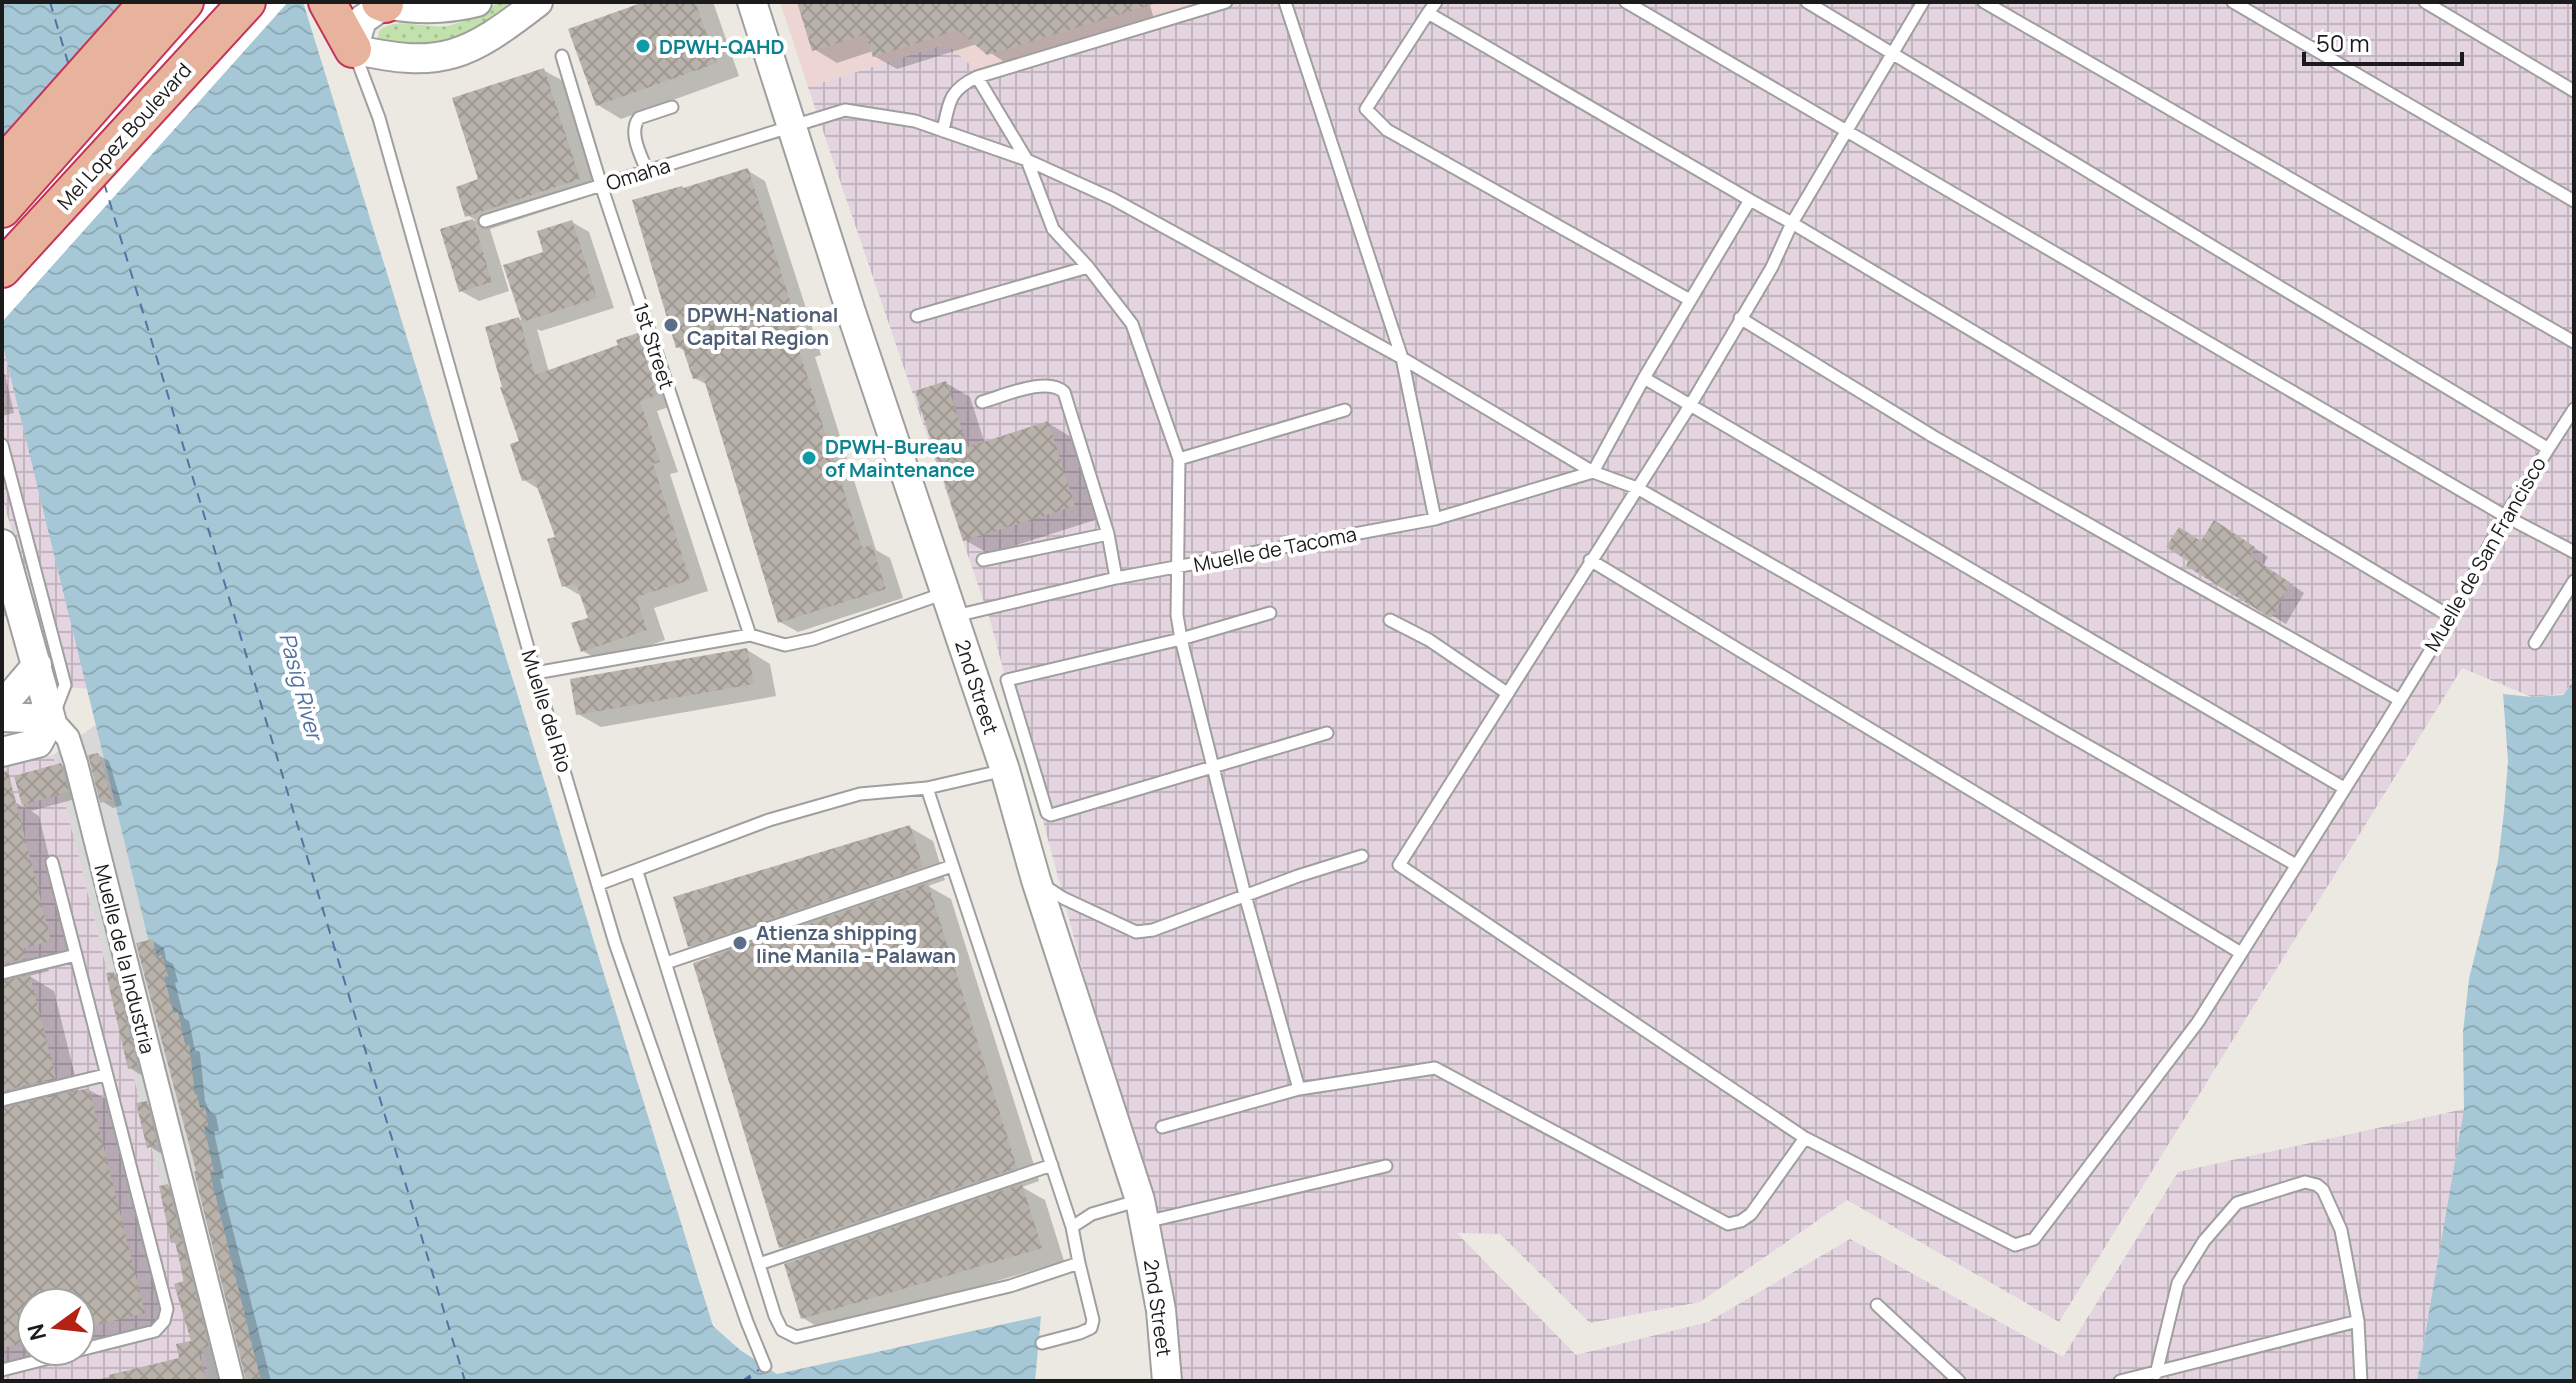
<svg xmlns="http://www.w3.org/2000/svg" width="2576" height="1383" font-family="Manrope,sans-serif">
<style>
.residential{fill:#d9d8d8}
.commercial{fill:#ecd5d2}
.industrial{fill:url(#industrial-grid);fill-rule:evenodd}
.grass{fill:url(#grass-dots)}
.water{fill:url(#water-waves)}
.pier{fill:#fff}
.shadow{fill:#0003}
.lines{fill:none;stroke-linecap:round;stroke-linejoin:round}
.ferry{stroke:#5272a1;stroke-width:2;stroke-dasharray:10 8;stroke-linecap:butt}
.building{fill:url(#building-cross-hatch)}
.service-casing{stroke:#9f9f9f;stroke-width:15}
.minor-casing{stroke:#9f9f9f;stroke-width:26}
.tertiary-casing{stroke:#9f9f9f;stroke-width:32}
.trunk-casing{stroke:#c53458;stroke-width:40}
.service{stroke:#fff;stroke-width:11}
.minor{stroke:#fff;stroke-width:22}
.tertiary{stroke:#fff;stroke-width:28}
.trunk{stroke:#e8b39c;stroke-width:36}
.culture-dot{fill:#0f9aa8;stroke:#fff;stroke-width:3}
.service-dot{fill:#5c6f8a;stroke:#fff;stroke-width:3}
.labels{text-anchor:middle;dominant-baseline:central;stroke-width:8;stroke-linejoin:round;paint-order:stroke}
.culture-label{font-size:20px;font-weight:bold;fill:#0d838f;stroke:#fff;text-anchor:start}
.street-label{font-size:20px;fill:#1b1b1b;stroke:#fff}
.service-label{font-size:20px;font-weight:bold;fill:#4e5e75;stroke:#fff;text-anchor:start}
.water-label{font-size:22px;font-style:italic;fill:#5272a1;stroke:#fff}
</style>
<defs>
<pattern id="industrial-grid" width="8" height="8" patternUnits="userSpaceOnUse" patternTransform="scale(2)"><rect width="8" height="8" fill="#e4d4e0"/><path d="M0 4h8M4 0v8" fill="none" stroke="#c3b5c0"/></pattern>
<pattern id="grass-dots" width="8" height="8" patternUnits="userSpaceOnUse" patternTransform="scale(2)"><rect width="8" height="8" fill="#c1e2ac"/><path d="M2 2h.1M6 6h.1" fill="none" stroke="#a5c193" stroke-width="1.8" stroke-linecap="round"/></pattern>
<pattern id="water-waves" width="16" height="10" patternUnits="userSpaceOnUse" patternTransform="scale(2)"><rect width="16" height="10" fill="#a6c7d6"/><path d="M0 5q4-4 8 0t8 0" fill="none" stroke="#8eaab7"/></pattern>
<pattern id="building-cross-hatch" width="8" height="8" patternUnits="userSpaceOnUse" patternTransform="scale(2)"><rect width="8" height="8" fill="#b8b2ab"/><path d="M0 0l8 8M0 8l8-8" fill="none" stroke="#9e9893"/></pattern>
</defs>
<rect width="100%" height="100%" fill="#ece9e2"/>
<path class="residential" d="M97,724L168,1020L251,1381H210L53,755Z"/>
<path class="commercial" d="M780,2H1209L979,72L946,44L808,87Z"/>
<path class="industrial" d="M1209,2H2574V680L2563,694L2532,697L2462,668L2059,1322L1847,1200L1700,1302L1590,1323L1500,1234L1457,1233L1576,1355L1708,1322L1850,1239L2063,1357L2178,1172L2464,1109L2417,1381H1175L1166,1286L990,620L808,87L946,44L979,72Z
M2,342L88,689L55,686L2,496Z
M53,755L210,1381H2V766ZM32,1303H80V1351H32Z"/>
<path class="grass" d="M499,2H515L478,30L437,47L382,43L378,38L379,31C395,16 425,29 447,26C466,22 483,12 499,2Z"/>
<path class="water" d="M2,2H303L713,1326L740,1350L777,1374L1041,1316L1035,1381H251L168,1020L2,342Z
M2574,680V1381H2417L2464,1109L2463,1032L2469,979L2498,861L2504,812L2508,761L2503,694L2532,697L2563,695Z"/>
<path class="pier" d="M132,2H288L2,322V147Z"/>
<path class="shadow" d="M650,2H713L739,76L621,119L598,105Z
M799,2H1162L1150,5L1155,23L1012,67L977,44L897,69L874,56L873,51L837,63L814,49Z
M543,70L567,83L603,192L490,229L509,291L479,301L461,291L443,231L476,220L467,215L481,181Z
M747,170L765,181L821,355L815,357L876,550L890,558L903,598L798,632L780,622L708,385L694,378L685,351L678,347L685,190Z
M572,222L589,232L614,308L541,331L537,329L549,372L620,346L638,335L657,346L675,405L657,411L678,472L670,474L708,591L654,608L665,640L602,662L583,651L590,619L583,597L564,586L558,538L540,490L524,480L519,319L524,322L506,266L546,253Z
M2,372L5,374L14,413L2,416Z
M946,383L970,397L985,444L1048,423L1071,437L1098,519L989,554L965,540Z
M2229,531L2268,557L2263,565L2304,593L2286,624L2188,565L2202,543Z
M2,577L12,615L2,617Z
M747,650L770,664L776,696L601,727L578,714Z
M98,755L109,761L122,805L113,808L102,801Z
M61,765L72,771L79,798L31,811L39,816L73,954L46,961L49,971L29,976L54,991L79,1092L89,1090L113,1103L168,1326L80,1347V1303H32V1351H65L2,1367V806L15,802L25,808L16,777Z
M909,827L933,841L945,880L928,886L951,899L1039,1181L1022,1187L1045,1200L1064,1261L826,1332L803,1318L804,1260L781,1247L712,958L689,945Z
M153,941L164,948L166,960L173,964L178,982L175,983L184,1018L189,1021L195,1050L200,1052L205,1101L210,1112L216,1116L219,1131L214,1132L224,1178L220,1179L271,1381H248Z
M114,974L125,980L149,1073L141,1075L130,1068Z
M146,1103L158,1109L168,1151L160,1153L149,1146Z
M168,1186L191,1199L225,1381H92L182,1359L194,1343L187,1282L178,1245L173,1242Z"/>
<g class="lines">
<path class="ferry" d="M50,2L69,66
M104,183L465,1381
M742,1381L760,1369
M746,1381L751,1377"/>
</g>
<path class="building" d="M644,2H695L717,63L596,106L568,29Z
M797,2H1146L1147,6L987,55L958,30L873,57L866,34L812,51Z
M544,68L580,179L465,217L456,187L478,179L452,98Z
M748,168L804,345L798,347L862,548L872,545L886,589L778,623L703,376L693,379L682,346L676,348L632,200L682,186L683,188Z
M473,219L492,282L459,292L440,229Z
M572,220L597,298L522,322L503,265L543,252L537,231Z
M519,317L535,375L618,345L616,340L638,333L657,395L640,401L660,462L653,464L690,580L636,597L647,630L581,652L571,623L588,618L576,583L562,587L547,539L555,537L534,478L522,481L510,444L519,441L500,387H502L485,327Z
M946,381L968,447L1048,421L1075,506L963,541L915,391Z
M2214,520L2255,547L2250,556L2291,583L2271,618L2186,566L2188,561L2166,547L2179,527L2201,541Z
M747,648L754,684L576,715L570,679Z
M98,753L112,799L100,803L88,755Z
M61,763L69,792L22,805L14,776Z
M8,771L51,941L24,948L26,958L2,964V772Z
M910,825L923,867L688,947L673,897Z
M928,883L1017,1168L779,1248L693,963Z
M153,939L156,957L162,955L168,976L164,977L174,1013L178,1012L185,1044H189L195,1095L197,1094L200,1108L205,1107L208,1125L204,1126L214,1172L210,1173L261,1381H246L194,1172L196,1171L138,951L136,943Z
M114,972L138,1067L128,1069L106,973Z
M30,975L56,1078L2,1091V981Z
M89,1088L145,1313L80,1329V1303H32V1341L2,1348V1108Z
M147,1101L158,1145L147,1148L136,1103Z
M168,1184L209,1347L198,1350L206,1381H110L109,1375L179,1358L176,1344L191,1341L174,1284L184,1281L175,1242L171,1243L159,1186Z
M1022,1184L1042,1248L801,1319L784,1264Z"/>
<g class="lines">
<defs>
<path id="service" d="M1285,2L1402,358L1435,519
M1436,2L1428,13L1750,200
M1626,2L2505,516L2574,552
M1807,2L2547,448
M1984,2L2574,342
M2233,2L2574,201
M2425,2L2574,91
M1428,13L1366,109L1387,130L1690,300
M355,54L379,118L535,673L615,943L747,1322L765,1366
M562,56L601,185L750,635
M977,77L1027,160L1053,229L1088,267L1132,324L1179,459L1177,615L1181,639L1245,895L1299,1089L1435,1068L1728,1224L1741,1221L1751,1214L1805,1138L2015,1245L2034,1239L2198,1022L2383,728L2451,617L2505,516L2574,409
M943,131C949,102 949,90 977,77L1226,2
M647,171C641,155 628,133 639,118L672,107
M485,221L845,110L915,121L1027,160L1113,199L1402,358L1593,472L1637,488L2296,865
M917,316L1088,267
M1740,318L1934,437L2400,700
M1644,378L2344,788
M982,402C1004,396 1046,376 1064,392L1108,534L1116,578
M2,445L65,685L55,711
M1179,459L1345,410
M1593,472L1644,378L1750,200L1792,223L1923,2
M983,560L1108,534
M1590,560L2241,953
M1270,613L1181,639L1007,680L1047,813L1051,815L1327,733
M955,616L1116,578L1435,519L1593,472
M1390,620L1429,640L1507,693
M2535,643L2574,581
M535,673L750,635L785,645L813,639L945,593
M927,788L1072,1227
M52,862L167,1309L164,1321L155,1331L80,1350
M637,872L775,1316L782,1330L796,1337L1010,1286L1079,1263L1072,1227L1092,1214L1140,1200
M599,884L769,820L860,794L927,788L1005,770
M1043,885L1063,898L1136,932L1153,930L1298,876L1362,856
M666,963L952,866
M2,973L76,955
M2,1100L105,1075
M1162,1127L1299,1089
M1805,1138L1399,865L1691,404L1772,267L1792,223L2451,617
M1145,1222L1386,1166
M759,1264L1052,1165
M1877,1305L1959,1381
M1042,1343L1080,1333L1091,1328L1093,1320L1079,1263
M2,1370L77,1351
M2156,1374L2178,1283L2204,1241L2237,1203L2305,1182L2317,1185L2323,1190L2341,1230L2358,1321L2361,1381
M2120,1381L2358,1321"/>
<path id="minor" d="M51,719L68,738L76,763L232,1381"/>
<path id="tertiary" d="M477,2C446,10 416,10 385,4L362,20L353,49C442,70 468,56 538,2
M752,2L850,309L1005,770L1036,880L1140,1200L1161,1310L1167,1381
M2,544L51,719
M2,706L37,665
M2,717L51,719
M2,752L38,743L51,719"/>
<path id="trunk" d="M327,2L353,49
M380,2L385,4
M2,166L148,2
M2,209L185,2
M2,269L247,2"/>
</defs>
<use href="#service" class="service-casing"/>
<use href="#minor" class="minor-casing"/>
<use href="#tertiary" class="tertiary-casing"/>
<use href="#trunk" class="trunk-casing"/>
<use href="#service" class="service"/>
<use href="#minor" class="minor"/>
<use href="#tertiary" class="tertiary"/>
<use href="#trunk" class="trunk"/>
</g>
<g class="culture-dot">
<circle cx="643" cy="46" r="8"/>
<circle cx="809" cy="458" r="8"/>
</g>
<g class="service-dot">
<circle cx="671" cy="325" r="8"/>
<circle cx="740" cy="943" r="8"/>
</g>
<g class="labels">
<g class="culture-label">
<text x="659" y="46">DPWH-QAHD</text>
<text x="825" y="446">DPWH-Bureau<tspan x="825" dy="23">of Maintenance</tspan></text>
</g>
<g class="street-label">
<text transform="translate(124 136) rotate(-48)">Mel Lopez Boulevard</text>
<text transform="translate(638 174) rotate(-17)">Omaha</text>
<text transform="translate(654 346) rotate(72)">1st Street</text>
<text transform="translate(1275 549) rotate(-11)">Muelle de Tacoma</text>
<text transform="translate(2485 554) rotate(-60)">Muelle de San Francisco</text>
<text transform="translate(977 687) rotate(72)">2nd Street</text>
<text transform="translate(547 711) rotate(73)">Muelle del Rio</text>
<text transform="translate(125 959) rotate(76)">Muelle de la Industria</text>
<text transform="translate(1158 1308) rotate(82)">2nd Street</text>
</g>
<g class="service-label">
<text x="687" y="314">DPWH-National<tspan x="687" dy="23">Capital Region</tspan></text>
<text x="756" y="932">Atienza shipping<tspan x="756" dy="23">line Manila - Palawan</tspan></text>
</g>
<g class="water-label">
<text transform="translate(301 686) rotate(75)">Pasig River</text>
</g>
</g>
<rect width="2576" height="1383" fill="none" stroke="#1b1b1b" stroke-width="8"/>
<g transform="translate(56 1327) rotate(255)"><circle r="38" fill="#ffffff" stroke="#a4a4a4" stroke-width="2"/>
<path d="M0-6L14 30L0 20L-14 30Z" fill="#b42213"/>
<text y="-12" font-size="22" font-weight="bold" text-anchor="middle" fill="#1b1b1b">N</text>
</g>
<path d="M2304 52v12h158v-12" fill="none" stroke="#1b1b1b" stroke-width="4"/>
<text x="2316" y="52" font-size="24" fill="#1b1b1b" stroke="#ffffff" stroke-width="6" paint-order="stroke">50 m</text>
</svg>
